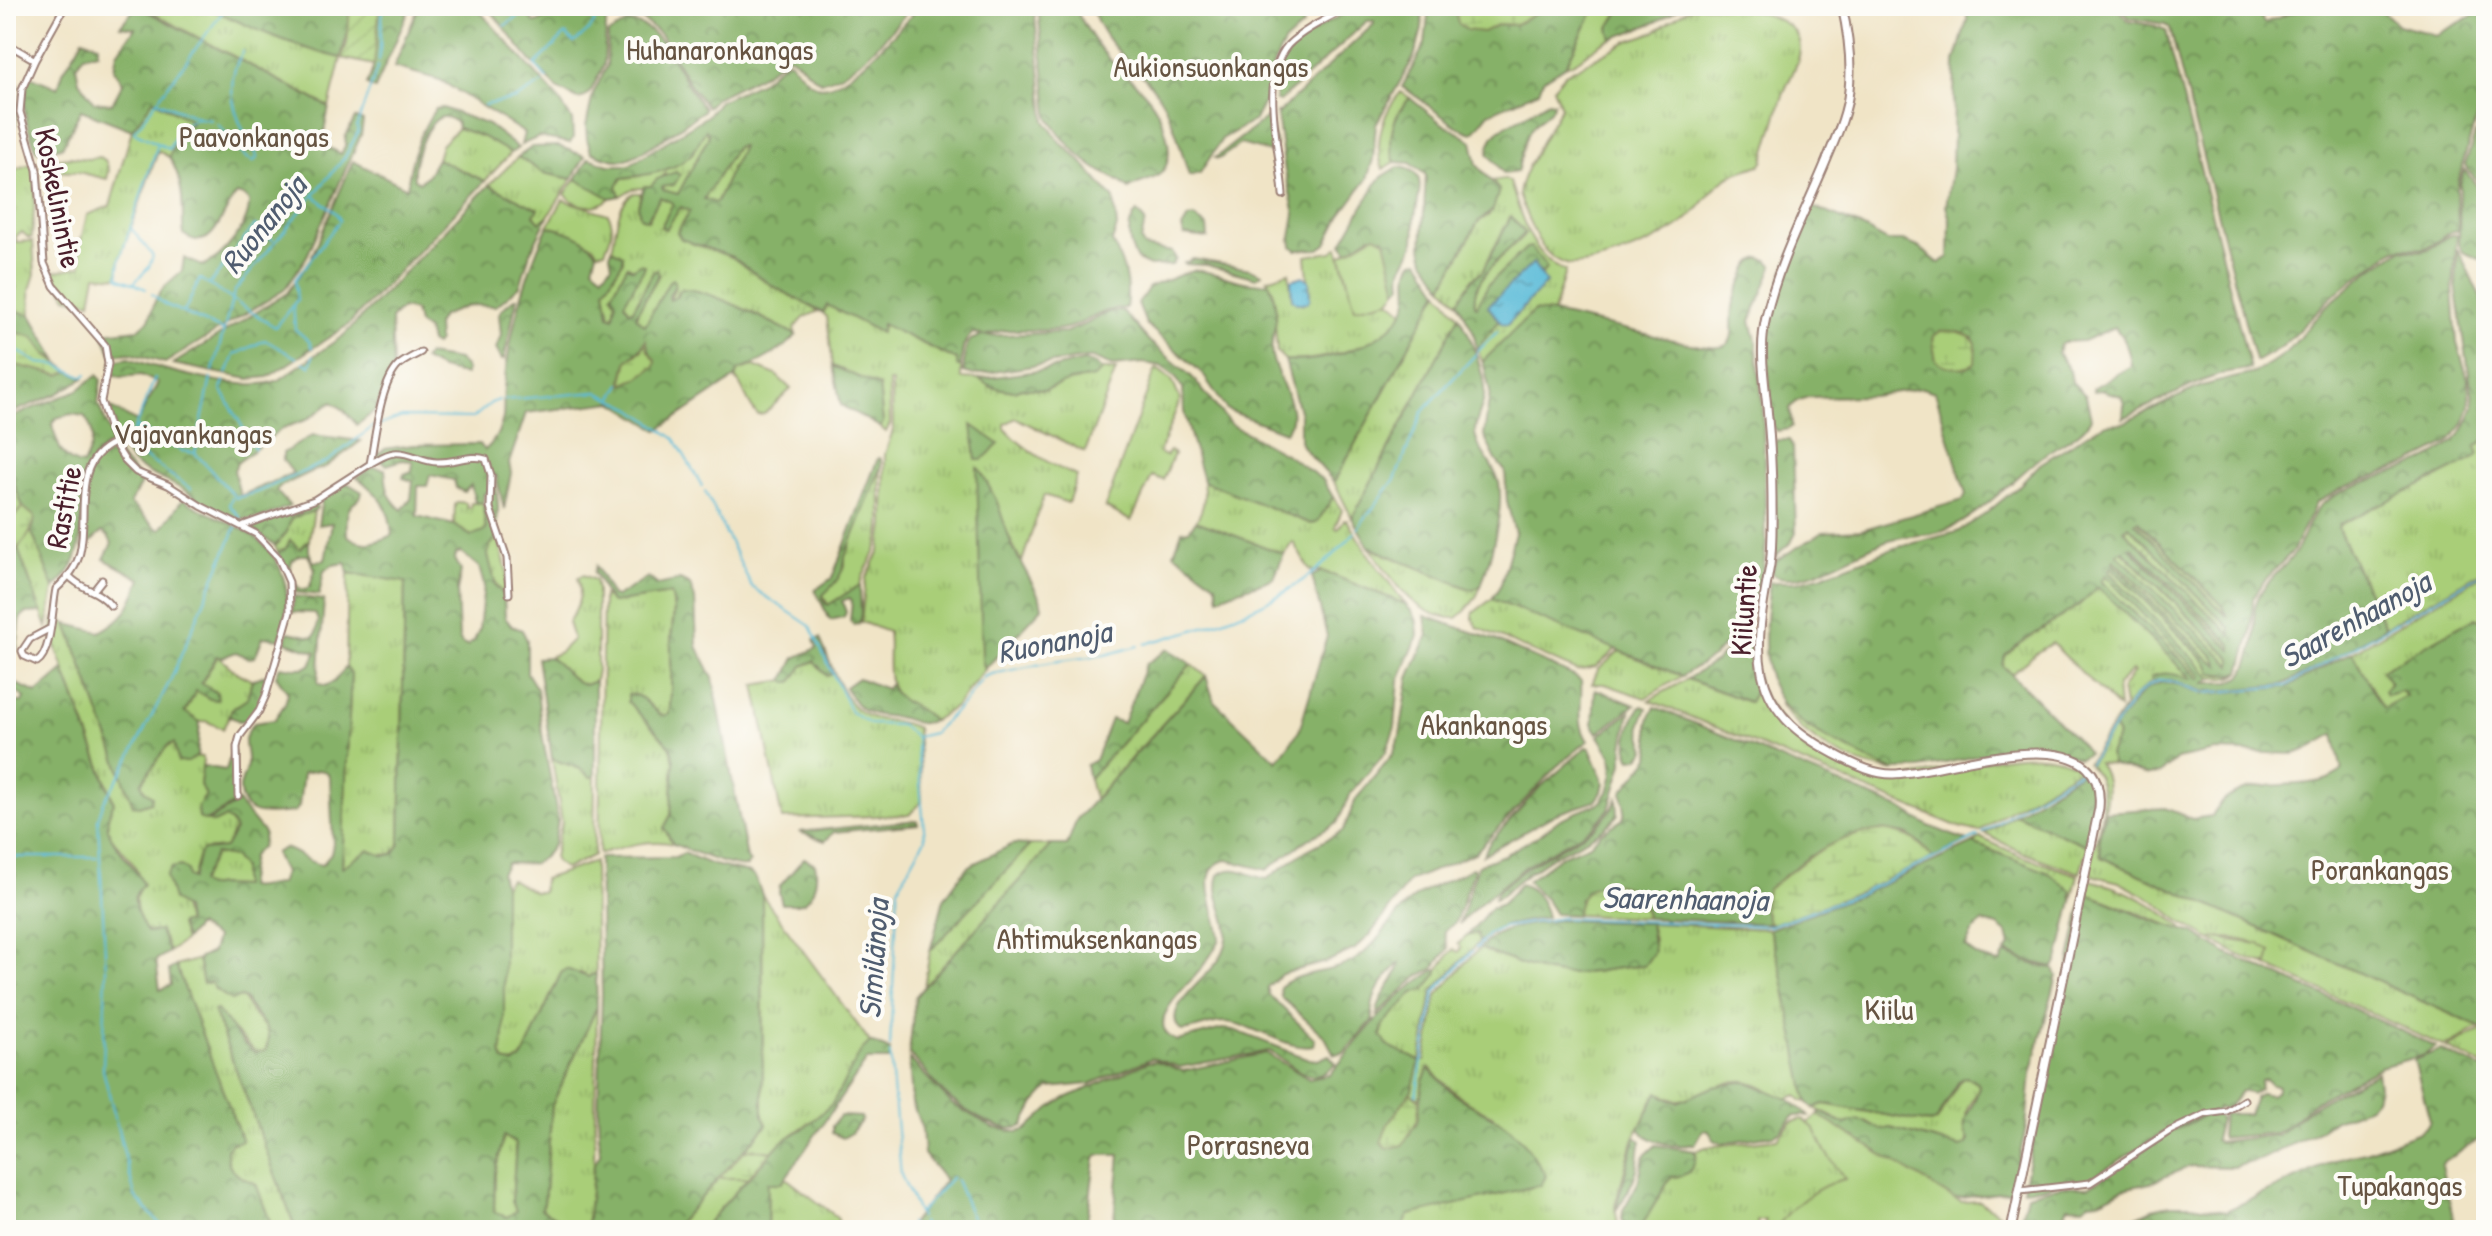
<svg xmlns="http://www.w3.org/2000/svg" width="2492" height="1236" font-family="'Patrick Hand',sans-serif">
<style>
.grass{fill:url(#grass-tufts);stroke:#7a7652;stroke-width:2}
.forest{fill:url(#forest-crowns);stroke:#68684a;stroke-width:2;fill-rule:evenodd}
.wetland{fill:url(#wetland-marsh);stroke:#7a7652;stroke-width:2}
.garden{fill:url(#garden-furrows);stroke:#7a7652;stroke-width:2}
.pitch{fill:#a9ce78;stroke:#7a7652;stroke-width:2}
.water{fill:url(#water-ripples);stroke:#526d82;stroke-width:2}
.lines{fill:none;stroke-linecap:round;stroke-linejoin:round}
.stream{stroke:#5abbd8;stroke-width:2}
.street-casing{stroke:#9d8278;stroke-width:9}
.secondary-casing{stroke:#9d8278;stroke-width:11}
.street{stroke:#fff;stroke-width:5}
.secondary{stroke:#fff;stroke-width:7}
.labels{text-anchor:middle;dominant-baseline:central;stroke-width:8;stroke-linejoin:round;paint-order:stroke}
.park-label{font-size:30px;fill:#665442;stroke:#fdfcf7}
.street-label{font-size:30px;fill:#4a1f2b;stroke:#fdfcf7}
.water-label{font-size:32px;font-style:italic;fill:#505d70;stroke:#fdfcf7}
</style>
<defs>
<pattern id="grass-tufts" width="24" height="20" patternUnits="userSpaceOnUse" patternTransform="scale(2)"><rect width="24" height="20" fill="#a9ce78"/><path d="M3 7l-1-3M5 7V3M7 7l1-3M15 17l-1-3M17 17v-4M19 17l1-3" fill="none" stroke="#93b068"/></pattern>
<pattern id="forest-crowns" width="20" height="18" patternUnits="userSpaceOnUse" patternTransform="scale(2)"><rect width="20" height="18" fill="#86b168"/><path d="M2 6a3 3 0 1 1 6 0M12 15a3 3 0 1 1 6 0" fill="none" stroke="#708f56"/></pattern>
<pattern id="wetland-marsh" width="20" height="14" patternUnits="userSpaceOnUse" patternTransform="scale(2)"><rect width="20" height="14" fill="#a9ce78"/><path d="M1 5h8M5 5V1M11 12h8M15 12V8" fill="none" stroke="#93b068"/></pattern>
<pattern id="garden-furrows" width="10" height="10" patternUnits="userSpaceOnUse" patternTransform="scale(2)"><rect width="10" height="10" fill="#a9ce78"/><path d="M-1 1l2-2M0 10L10 0M9 11l2-2" fill="none" stroke="#93b068"/></pattern>
<pattern id="water-ripples" width="26" height="14" patternUnits="userSpaceOnUse" patternTransform="scale(2)"><rect width="26" height="14" fill="#5abbd8"/><path d="M2 4q2-2 4 0t4 0M15 11q2-2 4 0t4 0" fill="none" stroke="#4c97af"/></pattern>
</defs>
<rect width="100%" height="100%" fill="#fdfcf7"/>
<filter id="ink" filterUnits="userSpaceOnUse"><feTurbulence type="fractalNoise" baseFrequency=".0125" numOctaves="2"/><feDisplacementMap in="SourceGraphic" scale="16" xChannelSelector="R" yChannelSelector="G"/><feConvolveMatrix kernelMatrix="1 2 1 2 8 2 1 2 1" color-interpolation-filters="sRGB"/></filter>
<filter id="wash" filterUnits="userSpaceOnUse"><feTurbulence type="fractalNoise" baseFrequency=".006" numOctaves="4" result="noise"/><feDisplacementMap in="SourceGraphic" scale="32" xChannelSelector="R" yChannelSelector="G"/><feGaussianBlur stdDeviation="1.8" result="paint"/><feColorMatrix in="noise" values="0 0 0 0 0 0 0 0 0 0 0 0 0 0 0 0 0 1.4 0 .05"/><feComposite in="paint" operator="in"/></filter>
<g filter="url(#wash)">
<rect width="100%" height="100%" fill="#f0e4c6"/>
<path class="grass" d="M139,6H205L256,29L341,58L329,107Z
M1596,6H1622L1609,27L1612,39C1593,44 1585,60 1565,66Z
M1697,6C1723,6 1798,9 1800,47C1800,64 1788,80 1783,95C1776,117 1770,139 1763,161L1760,165C1749,169 1734,172 1725,179C1712,188 1701,208 1687,220C1662,241 1606,263 1573,265C1566,265 1555,260 1550,255C1537,245 1525,211 1519,195C1520,174 1550,127 1561,107L1553,88L1565,74L1628,41L1654,32L1686,10Z
M1401,92L1410,98C1393,114 1386,141 1395,162L1383,169C1373,144 1383,111 1401,92Z
M153,99L192,122L177,138L169,157L158,151L120,259L118,277L96,275L91,302L67,297L52,272L82,266L79,248L87,215L110,206L132,130Z
M458,128L483,137L511,153L485,181L437,159L441,145Z
M706,129L709,136L678,195L663,190L665,174L651,187L632,189L620,196L617,186L622,178L640,176L692,154Z
M742,146L716,204L703,199L736,147Z
M70,157L88,159L99,157L105,160L109,170L107,179L78,172L42,171V160Z
M518,157L544,173L572,179L548,216L540,222L534,215L537,210L489,185Z
M33,163L36,181L32,237L29,238L22,232L16,236V242L33,241L35,274L30,290L31,315L13,310L8,295L16,287L6,271V176L13,170Z
M576,179L610,198C597,210 576,208 565,194Z
M1505,179L1510,182C1520,213 1531,257 1565,271L1553,313L1534,312L1483,363L1477,349L1478,345L1499,321L1507,325L1546,283L1541,274L1544,273L1526,249L1488,285L1477,306L1475,305C1470,278 1506,253 1524,235L1510,217L1482,272L1473,278L1458,302L1443,286L1478,222L1489,215L1499,190L1492,181Z
M634,193H641L638,206L640,217L648,220L660,197L674,202L661,227L666,229L681,206L690,211L677,232L691,243L732,257L771,285L819,311L805,317L794,328L796,335C775,324 699,283 680,290L675,299L670,300L675,285L670,281L645,326L637,318V313L659,275L653,272L633,310H630L624,303L633,269L628,266L612,294L616,302L614,317L609,315L605,289L623,261V255L612,249C616,232 617,201 634,193Z
M563,200L608,214C616,227 610,238 605,251L597,252L594,246L548,226Z
M1338,247L1355,308L1390,300L1403,311C1391,345 1317,363 1285,360L1277,352L1273,291L1267,279L1289,272L1292,299L1303,304L1310,299L1306,256L1332,252Z
M1439,291L1459,316L1352,518L1334,482Z
M827,305L880,332L882,324L957,360V366H961V378L979,379L991,387L1014,391L1021,388L1045,390L1070,381L1094,377L1102,370H1116L1085,452L1016,418L1005,424V429C1024,449 1051,466 1077,476L1068,503L1044,495L1022,562C1004,534 996,500 981,471L982,660L985,669L955,707L933,721C926,711 915,711 906,704C880,688 892,656 888,632L861,622L866,578L880,551L884,525L885,454L893,430L892,382H889L890,424L886,432L880,427L883,423L879,387L833,366L827,317L823,313Z
M754,366L776,375L791,389L764,414L758,415C746,404 745,388 735,378L739,370Z
M1156,368L1172,380L1180,400L1159,453L1166,456L1170,451L1174,454L1163,480L1152,476L1131,521L1105,507Z
M2486,439V569L2385,627L2338,529L2339,525L2417,485L2436,479Z
M6,461L23,507L8,523L6,518Z
M881,467C878,494 886,524 876,550C871,563 863,572 860,585L828,605L823,595L845,566V557Z
M1203,481L1311,524L1318,521L1333,497L1342,510L1335,527L1338,529L1344,520H1347L1366,551L1405,604L1322,571H1310L1293,542L1284,554L1196,521C1205,507 1205,496 1203,481Z
M458,502L466,503L467,508H470L471,503H483L486,530L472,536L454,525L455,505Z
M314,511L309,540L300,549L290,541L286,548L278,553L275,546L287,532L291,518Z
M2137,521L2223,606L2229,617H2226L2134,523Z
M2130,526L2230,628L2231,637L2124,530Z
M31,530L54,588L47,627L18,549Z
M498,536L507,572L504,595C496,587 483,557 489,546C492,542 496,540 498,536Z
M2133,547L2232,645V651L2129,549Z
M1370,548L1472,590L1481,586C1476,600 1468,610 1457,618C1416,620 1391,577 1370,548Z
M2122,551L2232,659V667L2116,554Z
M2114,559L2216,658L2220,663L2218,666L2206,656L2113,563Z
M2111,567L2219,675H2232L2240,672C2233,680 2222,678 2212,678L2108,571Z
M348,573L405,581L400,844L393,854L357,857L345,867H342L351,673L346,667Z
M2486,573V622L2474,618L2402,691L2406,697L2383,708L2352,652Z
M2105,574L2203,676L2200,679L2101,581Z
M583,575L595,580L597,590V670L595,681L585,685C571,681 562,665 549,657L560,652L573,639L568,622C578,608 583,595 578,578Z
M2098,586L2194,681L2151,677L2152,681L2134,697L2087,764L2125,707L2122,688L2134,672L2132,671L2117,685L2119,709L2052,643L2036,653L2012,674L2003,666L2005,656L2015,647L2079,605Z
M671,594C676,608 672,623 671,638C670,663 673,688 669,714L662,716C649,708 646,694 628,695L629,702L671,747L674,762L671,815L664,828L673,844C650,838 621,847 599,854L603,595L612,603Z
M1492,599L1616,649L1596,667L1577,671L1477,627L1473,619V613Z
M55,617L67,624L133,805L145,791L141,783L164,749L174,743C180,755 192,756 202,757L203,760L200,785L206,795L201,802L199,818L214,823L224,818L228,819L235,829L225,848L203,850L192,879L188,878L181,904L187,922L180,925L185,940L169,952L164,938C159,936 150,934 146,930C137,922 132,897 140,888C139,882 139,874 136,869C123,841 93,840 114,802L51,634Z
M824,648C835,673 844,710 874,718C891,722 901,720 917,728L922,801L909,815L782,819L755,685L784,680L787,682L803,666L815,661L827,676L832,670L822,649Z
M1619,651L1682,676L1645,698L1605,684H1592L1598,670Z
M218,656L236,672L252,680L247,699L232,709L223,729L206,721L200,722L185,713L196,691L210,699L217,693L201,684Z
M1191,664L1206,676L1094,799L1089,779Z
M1687,679L1748,702L1758,686C1774,717 1796,738 1826,754C1842,762 1859,773 1876,777C1894,781 1914,776 1931,773C1977,763 2038,742 2081,768L2002,815L1980,832L1959,827L1649,700Z
M1779,702L1809,729L1896,771C1851,767 1803,740 1779,702Z
M2114,728L2118,736L2109,754L2113,765L2098,763C2116,786 2101,813 2099,838C2099,844 2100,851 2101,857L2479,1027L2451,1044L2443,1046L2263,964H2268L2260,944C2245,941 2226,935 2212,940L2181,922L2155,901L2119,882L2087,874C2095,841 2116,793 2089,765Z
M552,759L581,769L590,777L595,776L594,855L565,869L556,862L554,857L562,822Z
M2083,771C2109,792 2087,845 2080,873L2021,852L1985,834L2015,814L2086,845Z
M1981,838L2021,856L2078,875L2072,901L2071,890L2007,857L1973,843Z
M1030,845H1051L924,987L930,951Z
M215,854L234,857L242,867V886L219,885L206,887L200,883Z
M594,862L596,973L588,977L581,973H561L522,1059L513,1064L504,1061L501,1053L504,1034V886L510,879L534,892H542L544,879Z
M2086,879C2124,888 2152,902 2182,927L2181,930L2084,892Z
M762,895L870,1042C852,1060 848,1088 830,1106C812,1124 789,1133 772,1152L752,1149L743,1152L767,1124L763,1116Z
M1650,923L1769,929L1781,969L1808,1102L1802,1101L1797,1095L1786,1099C1774,1094 1759,1084 1746,1081C1718,1077 1686,1114 1663,1094L1655,1096L1633,1140L1615,1206L1618,1225L1610,1226L1607,1230H1401L1409,1215L1486,1196L1494,1116C1467,1104 1449,1090 1430,1068L1423,1080L1420,1100L1410,1093L1419,1061L1387,1046L1381,1035L1383,1024L1413,993L1425,989L1453,949L1458,952L1461,948L1458,944L1467,936L1477,932L1480,936L1479,942L1433,991L1420,1061H1425L1437,995L1479,948C1505,958 1534,972 1563,974C1590,975 1617,966 1644,966L1654,940Z
M198,959L203,983L211,982L215,989L231,1000L241,997C247,1002 247,1007 252,1013C264,1027 275,1032 265,1051L255,1052L214,1011L296,1230H273L256,1184C235,1174 227,1173 227,1149L232,1143L241,1141L176,966Z
M597,1007L594,1164L587,1227L576,1230L541,1210L544,1203L552,1105Z
M2483,1029L2486,1030V1066L2446,1048Z
M1964,1077L1973,1079L1979,1085C1978,1096 1970,1100 1967,1110C1964,1121 1970,1134 1967,1145L1960,1147L1891,1128L1881,1130L1866,1121L1846,1124L1814,1108L1824,1104L1930,1123L1937,1121L1959,1082Z
M1803,1119L1815,1129L1825,1151L1846,1179L1836,1181L1776,1227V1230H1766L1765,1220L1757,1221L1758,1230H1639L1669,1180L1697,1156L1695,1151L1706,1147L1777,1139L1792,1122Z
M503,1135L516,1144L512,1201L516,1211L507,1218L494,1212L495,1173Z
M719,1178H748L701,1230H672Z
M786,1178L837,1217L841,1230H767L768,1182L782,1183Z"/>
<path class="forest" d="M137,6L329,107L323,137L324,145L341,154L346,144L345,138L355,118L363,121L361,135L307,256L284,290L165,363L130,353L112,355L103,333L138,329L149,320L155,301L163,288L182,271L184,258L202,266C223,259 250,224 249,202L246,197L237,194C221,210 215,257 183,234C183,207 184,180 169,157L177,138L192,122L153,100L132,130L81,110L62,147L37,151C26,126 19,102 30,76L58,88L63,72L83,39L98,44V52L84,55L76,66L79,81L94,102L112,104L123,83L114,69L117,53L135,28L120,26Z
M205,6H350L349,26L341,58C294,47 249,27 205,6Z
M380,6H411L375,89L367,85L373,68Z
M419,6H475L557,97L572,120L573,138L570,143L539,137L521,145L524,133L440,80L394,67Z
M487,6H518L521,10L531,6H549L534,15L532,20L536,23L566,8L576,13L590,6H607L604,65L591,91L585,97L578,99L558,89L531,61Z
M625,6H912C889,33 857,74 821,82C808,75 801,61 788,56L762,75L717,97L707,107L694,91L660,34Z
M920,6H1034L1045,121L1060,142L1079,159L1114,199L1117,227L1112,242C1123,262 1130,285 1126,308C1098,309 1091,322 1067,328C1040,335 1009,324 985,336L1066,332L1086,324L1108,312L1123,311L1149,341L1192,377L1230,424L1287,455L1323,480L1333,497L1318,521L1311,524L1203,481L1184,412L1183,389L1175,376L1161,366L1144,363L1112,366L1092,358H1085L974,375L963,372L966,348L970,340L983,335L973,333C962,342 962,352 961,366H957V360L882,324L881,333L827,305L823,313L771,285L732,257L681,239L677,232L690,211L681,207L666,229L661,227L673,203L660,197L647,220L640,217L638,206L644,186H651L657,179L675,172L680,175L674,185L662,187L663,190L678,194L709,136L706,130C701,137 698,145 693,152C678,172 645,175 622,178L617,186L620,196L610,198L576,179L589,158L608,165H629L707,116L719,101L759,83L783,63L789,61C798,69 807,83 817,86C843,95 903,24 920,6ZM742,146L716,203L704,199L736,147Z
M1038,6H1073C1083,22 1092,39 1104,53C1117,69 1135,81 1148,97C1162,114 1178,154 1162,172C1153,182 1138,181 1129,189C1120,180 1112,177 1102,172C1081,160 1059,137 1048,116Z
M1091,6H1309L1304,16L1303,26L1284,43L1272,68L1268,94L1255,120L1222,139L1200,173L1189,176C1180,147 1173,113 1154,89C1129,58 1105,47 1091,6Z
M1358,6H1423L1422,29L1414,57L1376,124L1373,159L1367,179L1340,216L1326,244L1319,249L1296,250L1292,246L1291,237L1295,214L1285,171L1277,114L1374,24V21H1367L1280,101H1276C1267,50 1322,26 1358,6Z
M1429,6H1461L1456,14L1483,31L1499,24L1514,25L1550,6H1596L1565,66L1543,80L1539,91L1489,113L1473,133C1454,130 1423,98 1402,87L1425,44Z
M1622,6H1683L1656,22L1612,39L1609,28Z
M1967,6H2117L2128,21L2156,26L2166,30L2250,369L2228,372L2202,381L2123,418L2124,404L2121,396L2101,390L2094,391L2093,388L2131,366C2130,351 2125,339 2115,327L2083,341L2064,342L2060,345L2058,353L2070,371L2072,382L2086,396L2091,418C2083,435 2060,443 2044,455C2013,479 1988,508 1953,527C1934,537 1913,534 1893,539C1862,545 1803,592 1772,574L1775,561L1823,532L1861,530L1963,500L1966,495L1935,392L1922,388L1873,396L1808,397L1797,401L1790,408L1792,426L1789,429L1777,431L1772,425L1766,334L1784,270L1813,207L1858,225L1887,241H1903L1918,247L1939,263L1949,257L1950,220L1946,206L1952,169L1955,62L1967,20ZM1950,331L1973,338L1936,360L1933,344L1934,336Z
M2121,6H2285L2261,17L2264,23L2309,6H2377L2398,25L2436,35L2474,15L2470,6H2486V97L2478,112L2462,166L2457,189L2458,230C2444,232 2440,242 2428,247C2416,252 2406,244 2394,250L2333,295L2283,346L2257,361H2255L2170,28L2165,24L2129,18Z
M628,22C669,26 679,82 704,108L703,111C686,122 640,158 622,160C612,161 600,156 591,152L587,139L586,126L593,94L607,66L608,34Z
M6,79L19,85C13,106 21,120 10,139H6Z
M1410,98L1440,122L1472,141L1477,165L1499,190L1493,210L1478,222L1443,286L1425,260L1422,247L1426,175L1410,163L1395,162C1386,141 1393,114 1410,98Z
M1548,101L1554,102C1551,114 1545,114 1537,122C1524,133 1522,156 1517,172L1504,174L1488,153C1491,129 1507,126 1524,116C1532,111 1540,106 1548,101Z
M2486,103V193L2465,165Z
M443,108L488,125L518,148L511,153L483,137L458,128L457,123C452,119 445,115 439,118C424,126 412,164 414,179L419,182L427,176L437,159L485,181L348,325L268,377L249,379L173,364L287,293L311,258L353,161L407,188C411,158 418,135 435,109Z
M1269,116L1276,144L1274,150L1270,152L1240,144L1219,159L1215,158Z
M558,146L585,156L572,179L544,173L518,157L532,147Z
M1398,167C1430,169 1418,196 1415,217C1414,227 1416,240 1412,249C1406,266 1399,264 1402,285L1397,290L1384,238L1370,236L1348,251L1342,243L1375,185L1382,177Z
M2464,169L2486,198V262L2463,252L2459,245L2460,185Z
M489,185L538,209L534,215L540,222L548,216L530,253L520,286L496,306L470,305L442,316L437,325L438,341L435,345L430,342L427,330L418,324L415,311L402,308L391,319L393,367L375,411L357,425L344,410L332,402L306,420L283,428L237,463L234,470L240,496L293,473L283,460V453L313,435L361,441L324,468L313,471L279,487L276,491L290,506C277,511 257,521 243,519C220,515 201,500 182,489C151,471 126,472 115,432C112,424 109,417 111,408L137,422L158,383L141,375L120,377L111,373L112,361L128,358C163,370 247,394 279,380L344,335Z
M1137,212L1145,221L1141,241L1144,247L1172,252L1176,259L1172,265L1150,266L1137,260C1128,245 1125,226 1137,212Z
M1511,216L1525,233C1508,253 1470,277 1475,305L1477,306L1488,285L1526,248L1531,247L1547,268L1541,274L1533,264L1488,306L1499,321L1477,349L1473,331L1458,302L1473,278L1482,272Z
M1194,217L1207,226L1208,238L1184,235L1182,228L1188,218Z
M548,226C566,231 585,236 597,252L593,267L603,275L612,265L610,254L612,249L623,255V261L605,289L609,315L614,317L616,302L612,294L627,266L633,269L639,264L644,265V269L624,303L629,310H633L653,272L657,270L659,274L637,313V318L645,325L670,280L673,279L675,285L669,296L670,300L678,296L680,290C699,283 775,325 796,335C789,347 754,366 739,370L735,378L658,430L613,402L526,413L509,463L511,473L504,509L496,475L493,476C497,494 501,510 495,528L498,536L489,547L488,555L496,586L504,595L505,618L512,626L522,630L527,640V673L537,689L542,733L558,820L554,844L545,856L533,864L507,863L501,873L504,886V1034L501,1053L504,1061L513,1064L522,1059L561,973L566,969L588,977L596,973L597,1007L552,1105L544,1203L541,1209L576,1230H296L214,1011L217,1010L244,1044L255,1052L265,1051C277,1027 254,1019 245,999L241,997L231,1000L215,989L211,982L203,984L198,959L212,952L216,938L197,926L185,940L180,924L187,922L185,909L173,900L166,876L171,868L181,866L187,870L188,877L192,879L199,854L203,850L225,848L235,830L231,822L224,818L214,823L208,821L235,805L237,801L264,833L262,846L252,856L247,887C260,889 268,884 280,884L284,873L275,853L284,848C299,852 305,862 322,865L331,854L333,844L330,778L327,772L319,770L303,773L299,806L295,812C273,813 241,822 240,789C240,780 246,773 247,764C248,744 238,742 254,723L274,720L285,704L288,693L276,676L280,666C299,668 311,674 316,652L286,642L288,632L312,637L316,634L318,621L315,613L292,612L294,596L324,600L318,683L325,686L334,682L346,667L351,673L342,867L369,850L384,856L393,854L400,844L405,582L348,573L346,563L333,565L324,571L319,595L294,592L292,580L299,588L305,590L310,586L315,569L308,555H299L292,561L289,573L278,553L286,548L290,540L300,549L309,540V551L313,562L325,560L332,523L318,525L322,499L347,483L362,492C360,502 355,500 350,507C345,515 347,527 347,535C362,548 376,543 392,535C390,505 380,496 357,477L373,467L385,469C387,490 386,495 402,510L411,499L413,481L403,478L404,474L412,471L413,461L402,460L387,465L375,457L377,452L379,454L385,449L413,445L479,444L485,450C495,442 500,431 503,418C504,408 503,397 504,387C509,336 525,272 548,226ZM646,341L655,366L625,384L622,381C625,375 625,367 628,361C633,354 639,353 646,341ZM430,475L454,480L456,488L464,492L471,485L475,502L483,503L484,493H491L487,506L483,508L486,530L471,536L454,525L417,516L418,486H427ZM461,552L479,567L484,585L479,630L474,641L467,646L462,644L459,638L457,591L461,571L455,559L456,554ZM215,854L234,857L242,867V886L219,885L206,887L200,883ZM504,1136L516,1144L512,1201L516,1211L507,1217L494,1212L495,1173Z
M2457,234L2453,289L2457,343L2468,379L2470,406L2464,424L2447,444L2410,463L2345,487L2316,503L2293,551L2264,581L2253,599L2251,634L2240,672L2232,675L2212,673L2209,665L2197,652L2111,567L2108,571L2212,678L2205,683L2230,682L2241,677C2249,666 2255,645 2255,631C2255,623 2254,614 2255,607C2260,584 2282,571 2295,553C2304,541 2310,514 2321,505C2356,475 2433,472 2461,433C2468,425 2470,415 2474,406L2456,285L2458,249L2486,309V439L2476,447L2479,454L2475,458C2430,482 2384,502 2339,525L2338,529L2385,627L2327,663L2282,685L2206,692L2171,680L2152,681L2151,677C2165,670 2178,675 2192,679L2098,587L2079,605L2015,647L2005,656L2003,666L2080,743L2088,753L2079,758C2070,755 2060,750 2050,749C1999,743 1949,768 1899,770C1884,771 1863,756 1849,749C1759,709 1759,672 1770,582H1796L1820,576L1895,548L1957,532L1984,515L2018,487L2040,464L2090,432L2106,424L2123,423L2201,386L2254,373L2272,362L2288,351L2324,308L2374,267L2402,249C2440,257 2433,237 2457,234ZM2138,521L2223,606L2228,617L2135,523ZM2129,526L2230,628L2231,635L2124,530ZM2130,548H2133L2232,645V650ZM2123,551L2232,659V666L2117,554ZM2114,560L2216,658L2219,665L2206,656L2113,563ZM2105,575L2202,676L2200,679L2101,581Z
M1760,258L1767,260L1773,266L1751,321L1756,340L1763,410L1766,543L1763,573L1744,624L1714,656L1682,676L1492,599L1501,584L1515,533L1507,502L1505,471L1496,460L1484,436L1490,392L1483,361L1534,311L1553,313L1700,346C1746,354 1727,328 1734,302C1736,294 1741,285 1744,277C1748,268 1750,261 1760,258Z
M1193,259L1250,269L1262,274L1256,278L1207,265L1183,264Z
M1419,260L1439,291L1334,482L1302,446L1300,440V415L1285,360C1323,365 1395,342 1407,303C1412,288 1403,274 1414,261Z
M1193,270C1220,271 1241,288 1269,282C1274,294 1278,313 1275,325C1273,336 1270,344 1272,356C1276,379 1304,412 1285,432L1227,410L1202,373L1146,324L1138,304L1149,287Z
M6,271L16,287L8,295L13,310L31,315L57,360L46,354L33,337L6,330Z
M515,298H517L504,359L502,360L496,349L501,335L499,314L502,309Z
M1459,316C1469,331 1487,379 1484,397C1483,409 1474,422 1475,433C1477,451 1495,465 1499,483C1504,511 1490,559 1481,586L1472,590L1369,547L1352,518Z
M428,355L458,360L466,368V375L441,369L423,360Z
M1083,361L1095,364L1102,370L1094,377L1070,381L1045,390L1021,388L1014,391L991,387L979,379L1045,370Z
M16,365L60,375L70,371L84,378L57,394L6,415V375Z
M833,366L879,386L883,423L880,427L841,405Z
M97,375L101,379L98,404L110,432L111,444C67,465 90,521 76,558C72,571 63,579 54,588L31,530L34,525L23,507L6,461V419L78,390ZM71,414L84,416C98,434 92,446 83,465C61,462 57,443 52,424L56,418Z
M972,425L999,444L982,460H976Z
M1776,440H1789L1793,448L1796,533L1791,542L1774,557L1773,445Z
M112,446L123,461L143,480L130,503L156,528L161,529L183,499C217,522 260,526 279,566C291,592 288,612 280,639L263,637L255,657L249,658L236,652L221,658L217,656L201,683L217,693L218,700L210,699L196,691L185,712L200,722L197,756L188,762H178L174,743L168,745L141,783L145,791L152,796L151,802L139,806L133,805L67,624L100,632C127,617 130,607 141,579L104,559L112,543L108,536L102,532L83,549C84,525 81,478 96,458C100,453 107,449 112,446Z
M878,458L881,459V467L845,557C844,574 835,584 823,595V600L828,605L860,585L861,614L859,623L854,625L850,621L852,601L849,598L842,601L846,612L844,617L830,620L815,590L832,578Z
M977,467L981,471L997,502L1012,546L1040,598L1042,608L985,669L982,660Z
M314,502L317,508L314,511L291,518L287,532L275,546L250,527V525Z
M1196,521L1284,554L1274,578C1255,586 1237,589 1219,598L1216,584L1174,553L1182,531L1189,530Z
M18,549L41,612L26,613L21,617L17,650L10,657L6,656V553Z
M596,566L612,596L616,597L648,577L658,585L680,580L690,585L695,599L697,646L713,678L747,858L750,862L746,867C719,864 698,853 673,844L664,828L671,815L674,762L671,747L628,702V694C646,695 649,708 662,716L669,714C673,690 671,668 671,644C671,627 678,609 671,594L612,603C602,594 603,583 594,573Z
M1322,571L1405,604L1414,614L1417,622L1418,636L1399,680L1395,727L1386,752L1351,793L1337,823L1302,843L1267,870L1227,860C1192,866 1219,917 1220,939C1214,952 1204,965 1195,976C1181,991 1143,1026 1177,1041L1222,1029L1234,1030L1309,1059L1318,1060L1329,1055L1336,1063C1311,1093 1293,1063 1269,1051L1180,1067L1152,1058L1090,1084L1049,1088L1035,1103L1023,1126C1000,1137 954,1105 939,1088C929,1076 921,1065 909,1054L915,997L1051,845H1067L1077,819L1206,676L1214,701L1277,761L1299,731L1327,636L1312,576Z
M1425,616L1495,640L1574,676L1581,681C1583,704 1575,721 1588,741L1556,767L1475,853L1409,881L1370,935L1355,949L1326,962L1282,974L1267,987L1269,995L1315,1039L1314,1046C1289,1052 1253,1023 1224,1022C1210,1022 1196,1030 1182,1031C1157,1010 1209,978 1220,958C1241,922 1209,904 1219,875C1235,862 1249,877 1267,879L1305,851L1343,831L1356,799L1393,754L1400,735L1409,678L1428,635Z
M2474,618L2486,622V1030L2101,857L2099,837L2105,812L2165,808L2192,819L2212,816C2234,774 2287,791 2325,780C2331,778 2337,774 2342,771L2334,734L2308,749L2294,754L2215,751L2177,759L2160,774L2147,775L2113,765L2109,754L2118,736L2114,728L2137,698L2149,687L2162,682L2180,685L2204,694L2287,687L2352,652L2383,708L2406,696L2402,691L2386,695L2384,691L2390,684L2382,670Z
M1747,629L1758,686L1749,702L1687,679L1717,660Z
M820,638L832,670L831,675L827,676L814,661L803,666L792,682H787L784,680L795,658L817,648L814,640Z
M1168,649L1191,664L1089,779L1086,765L1095,760L1111,719L1123,723L1146,664Z
M549,657C562,665 570,681 585,685L595,681V776L590,777L581,769L552,759L537,658Z
M64,670L114,803C93,838 129,852 143,884C142,885 135,895 135,896C133,906 142,924 147,932L160,931L169,952L156,960L160,990L171,985L169,970L176,966L242,1141L232,1143L227,1149C227,1173 235,1174 256,1184L273,1230H6V711L11,702H22L25,698L6,685L7,680L37,693Z
M265,675L269,677L266,689L250,720L239,721L229,716L232,709L247,699L252,680Z
M858,678L886,689L889,684C903,709 919,703 933,721C914,727 913,719 896,717C867,714 861,714 845,687Z
M1595,689L1635,705L1598,733L1593,725Z
M1642,706L1647,708L1640,726L1646,750L1639,758L1631,759C1623,747 1631,716 1642,706Z
M1655,707L1902,809L1929,826L1968,841L1933,858L1920,843L1906,834L1881,830L1810,856L1767,890L1768,921L1773,924L1646,918L1644,908L1580,898L1577,915L1555,914L1546,900L1527,881L1563,855L1591,844L1601,833L1623,819L1625,811L1622,792L1650,757C1653,735 1641,731 1655,707Z
M1630,712L1623,746V763L1609,809L1593,827L1526,866L1476,907L1459,924L1478,865L1504,855L1541,834L1560,819L1600,803L1608,792L1613,774L1611,755L1599,736Z
M1587,747L1590,748L1604,782L1602,792L1596,801L1556,814L1483,855L1490,842L1539,788Z
M234,753V804L205,821L199,818L198,807L206,795L200,785L202,766L226,770L231,754Z
M2083,771C2097,793 2090,821 2086,845L2015,814Z
M1617,799L1618,814C1607,831 1579,843 1561,852C1547,859 1532,871 1519,880C1510,887 1504,897 1494,899L1497,892L1526,868L1595,828L1612,809Z
M917,820L918,824L834,832L825,841L799,832Z
M1973,843L2047,872L2071,890L2072,901L2058,961L2054,967L2027,961L2006,952L2010,946L2007,933L1998,926L1982,922L1971,934L1966,947C1974,956 1988,962 2000,963L2005,954L2039,966L2054,968L2057,976L2031,1074L2026,1127L2012,1191L1954,1199L1818,1115L1820,1112L1846,1124C1859,1116 1869,1123 1881,1130L1890,1128L1960,1147L1967,1145L1969,1140C1955,1118 1978,1106 1979,1085L1973,1079L1965,1077L1959,1081L1936,1121L1930,1123L1824,1104L1814,1108L1807,1102L1781,969L1769,929L1863,894Z
M1013,844L1030,845L930,951L944,899L967,867Z
M684,853L710,864L749,873L755,877L762,895L763,1116L767,1125L672,1230H582L587,1226L594,1164L600,1154L598,1113L602,994L599,858L675,857Z
M804,858L815,864C818,874 815,896 804,902C798,905 789,904 782,904L779,892L780,886Z
M1472,868L1474,870L1455,923L1444,931L1448,949L1433,969L1418,976L1377,1015C1378,994 1398,981 1400,963C1384,978 1368,996 1373,1020L1344,1053L1334,1054L1325,1037L1281,997L1280,987C1300,970 1334,974 1356,959C1377,945 1389,921 1407,904C1423,888 1452,880 1472,868Z
M1520,884C1535,888 1544,903 1547,917L1504,926L1479,942L1477,933L1467,936L1490,909L1502,904Z
M2084,892L2151,920L2194,933L2228,954L2341,1003L2436,1047L2424,1055L2380,1067L2316,1101L2289,1125L2275,1133L2222,1138L2221,1136L2223,1114H2249L2255,1097L2261,1093L2270,1095L2276,1092L2278,1086L2271,1085L2265,1079L2260,1080L2259,1089L2252,1094L2241,1091L2227,1110L2218,1108L2216,1111L2168,1130L2085,1182L2062,1181L2045,1187L2023,1189Z
M1560,920L1650,923L1654,952L1644,966C1617,966 1590,975 1563,974C1534,972 1505,958 1479,948C1500,926 1530,924 1560,920Z
M1437,969L1438,973L1425,989L1413,993L1383,1025L1381,1035L1387,1045L1420,1061L1412,1090L1407,1099L1417,1121L1423,1080L1429,1068C1442,1082 1454,1096 1471,1105C1485,1114 1501,1119 1513,1131C1527,1144 1537,1160 1546,1176L1541,1185L1409,1215L1401,1230H1113L1120,1155H1097L1095,1159L1086,1230H907L945,1180L924,1154L922,1129L912,1103L909,1058L952,1104L994,1128L1017,1132L1026,1130L1050,1108L1066,1098L1148,1062L1156,1061L1183,1071L1266,1053L1309,1079L1330,1075C1361,1036 1394,994 1437,969Z
M870,1042L890,1050V1060H867L782,1183H768L767,1230H701L781,1142L804,1128L832,1104L861,1051Z
M2440,1050L2486,1070V1135L2444,1161L2441,1166L2456,1230H2118L2127,1221L2152,1209L2170,1205H2192L2226,1211L2342,1157L2365,1152L2417,1133L2427,1126L2430,1120L2414,1060Z
M2377,1072L2379,1087L2376,1099L2369,1107L2335,1120L2321,1130L2262,1159L2234,1167L2190,1166L2150,1183L2123,1189L2099,1201L2090,1202L2083,1207L2068,1206L2065,1212L2072,1217L2078,1230H2018L2027,1194L2061,1186L2088,1187L2170,1132L2206,1115L2216,1114L2220,1118L2215,1140L2218,1142L2277,1135L2318,1103Z
M1745,1081L1789,1099L1809,1116H1794L1780,1132L1773,1135L1722,1143L1715,1141L1708,1130H1703L1695,1144C1676,1148 1652,1144 1639,1129L1658,1092L1670,1100L1678,1102L1713,1087Z
M840,1116L861,1117L862,1120L850,1134L843,1138L832,1133V1126Z
M1635,1137L1641,1141C1638,1151 1639,1159 1637,1169C1633,1184 1624,1199 1615,1212Z
M1656,1145L1695,1151C1698,1167 1687,1177 1672,1177L1669,1180L1639,1230H1626L1622,1219L1623,1210L1638,1183L1644,1156Z"/>
<path class="wetland" d="M1461,6H1550L1514,25L1499,24L1483,32L1467,30L1458,23L1456,14Z
M6,330L33,337L46,354L70,371L60,375L16,365L6,375Z
M1941,331C1954,330 1968,332 1976,343L1975,363C1962,370 1947,369 1936,360L1933,344L1934,336Z
M646,340L648,351L656,361L655,366L638,378L622,385L628,360L642,350Z
M23,507L35,517C33,532 21,550 6,553L8,523Z
M1881,830C1908,834 1915,837 1933,858L1861,892L1773,924L1768,921L1764,908L1767,890C1807,859 1828,837 1881,830Z
M1613,883C1634,887 1642,897 1646,918L1577,915C1578,892 1592,884 1613,883Z
M2214,938L2260,944L2271,952L2268,964C2249,962 2229,950 2212,940Z
M1410,1093L1420,1100L1417,1121L1403,1145L1386,1149L1381,1143L1388,1124Z
M752,1149L772,1152L748,1178H719L743,1152Z"/>
<path class="garden" d="M350,6H380L374,65L341,58L347,44Z"/>
<path class="pitch" d="M1375,235L1385,240L1397,290L1390,300L1355,308L1341,255Z
M1818,1115L1954,1199L1962,1202L1980,1201L1999,1214L1996,1230H1776C1788,1207 1820,1184 1845,1179L1825,1151L1815,1129L1808,1123Z"/>
<path class="water" d="M1533,263L1546,283L1507,325L1502,324L1488,306Z
M1303,276L1309,280L1310,299L1307,303H1297L1292,299L1291,280Z"/>
<g class="lines">
<path class="stream" d="M504,26L534,6
M379,61L383,6
M547,79L535,65L566,34L574,43C588,31 600,25 595,6
M157,101L198,118L211,120
M484,105L516,99L543,83
M198,118L180,126L169,149L134,132L227,6
M217,124C229,134 239,157 254,161L257,158C256,147 248,140 243,130C230,102 227,78 243,51
M131,228L153,256L149,267L134,283
M210,284L255,225L273,240
M146,289L118,277L120,259L158,144
M152,294L164,304L224,331
M293,305L295,329L309,341L312,348
M184,312L200,279L275,327L297,300L295,280L340,220L336,213L313,195
M1477,352L1498,331
M6,354L16,350L38,363L58,365L83,377L87,374
M303,362L310,366L313,356
M213,371L234,292L345,157L358,132L357,125L378,66
M227,374L234,355L265,340L297,358
M155,378L135,427L182,451L195,453
M211,378L195,453L236,498L257,492L328,461L374,426
M224,381L221,389L255,449
M612,399L621,384
M503,400L597,392L633,409L675,439L702,486
M380,425L402,417L473,418L491,403L499,400
M135,427L127,445L191,489
M705,491L752,587L810,626L851,712L870,724L900,725L916,737L933,733L964,703L984,677L992,674L1052,662L1105,655L1138,646
M232,498L229,505L240,517L239,519
M1357,529L1395,479L1423,411L1476,354
M1145,644C1227,621 1298,601 1355,532
M2089,763L2135,697L2148,686L2160,680L2171,681L2205,693L2286,686L2486,571
M1983,833L2029,801L2083,769
M6,857H97
M1476,948L1490,933L1504,927L1561,918L1769,926L1862,893L1979,836
M890,1046L898,888L925,839L916,738
M890,1053L901,1175L920,1217
M1416,1095L1435,992L1472,951
M956,1180L977,1230
M918,1214L952,1177
M922,1222L925,1230
M910,1223L912,1227
M165,1230L135,1196L103,1070L106,971L98,819L104,801L124,769L170,681L236,527
M2465,1230L2486,1216"/>
</g>
</g>
<g filter="url(#ink)">
<g class="lines">
<defs>
<path id="street" d="M6,43L35,60L65,6
M35,60L22,89L20,112L37,170L44,263L54,286L105,345L108,364L101,401L114,443L126,462L136,472L168,485L201,506L256,534L278,557L289,582L290,612L266,695L259,711L240,736L237,747L238,796
M1283,195C1281,153 1258,79 1288,45C1305,28 1331,17 1351,6
M371,463C379,459 385,454 394,453C409,451 422,462 437,462C453,463 471,454 486,459L491,475L490,508L507,558L509,594
M244,525L314,500L370,464C375,438 380,383 399,365C405,360 414,356 421,352
M69,576C83,591 98,589 111,606
M94,590L102,580
M49,629L30,639L22,651L24,656L37,662C52,653 52,607 56,589C67,579 77,567 80,552C89,515 70,463 114,443
M2020,1191L2090,1183L2170,1131L2206,1114L2227,1111L2244,1100"/>
<path id="secondary" d="M1842,6C1848,33 1852,62 1849,90C1847,114 1836,137 1827,159C1806,210 1778,263 1766,317C1759,348 1764,377 1767,407C1770,438 1772,468 1772,498C1772,520 1773,543 1770,565C1764,600 1755,637 1762,673C1771,717 1805,739 1842,758C1858,766 1874,774 1893,774C1941,774 2108,709 2099,808L2011,1230"/>
</defs>
<use href="#street" class="street-casing"/>
<use href="#secondary" class="secondary-casing"/>
<use href="#street" class="street"/>
<use href="#secondary" class="secondary"/>
</g>
</g>
<g class="labels">
<g class="park-label">
<text x="720" y="49">Huhanaronkangas</text>
<text x="1211" y="66">Aukionsuonkangas</text>
<text x="254" y="136">Paavonkangas</text>
<text x="193" y="433">Vajavankangas</text>
<text x="1484" y="724">Akankangas</text>
<text x="2380" y="869">Porankangas</text>
<text x="1097" y="938">Ahtimuksenkangas</text>
<text x="1889" y="1009">Kiilu</text>
<text x="1248" y="1144">Porrasneva</text>
<text x="2400" y="1185">Tupakangas</text>
</g>
<g class="street-label">
<text transform="translate(59 198) rotate(79)">Koskelinintie</text>
<text transform="translate(63 507) rotate(-79)">Rastitie</text>
<text transform="translate(1743 610) rotate(-86)">Kiiluntie</text>
</g>
<g class="water-label">
<text transform="translate(263 224) rotate(-51)">Ruonanoja</text>
<text transform="translate(2355 619) rotate(-29)">Saarenhaanoja</text>
<text transform="translate(1054 641) rotate(-11)">Ruonanoja</text>
<text transform="translate(1685 898) rotate(1)">Saarenhaanoja</text>
<text transform="translate(873 959) rotate(-86)">Similänoja</text>
</g>
</g>
<rect width="2492" height="1236" fill="none" stroke="#fdfcf7" stroke-width="32"/>
</svg>
